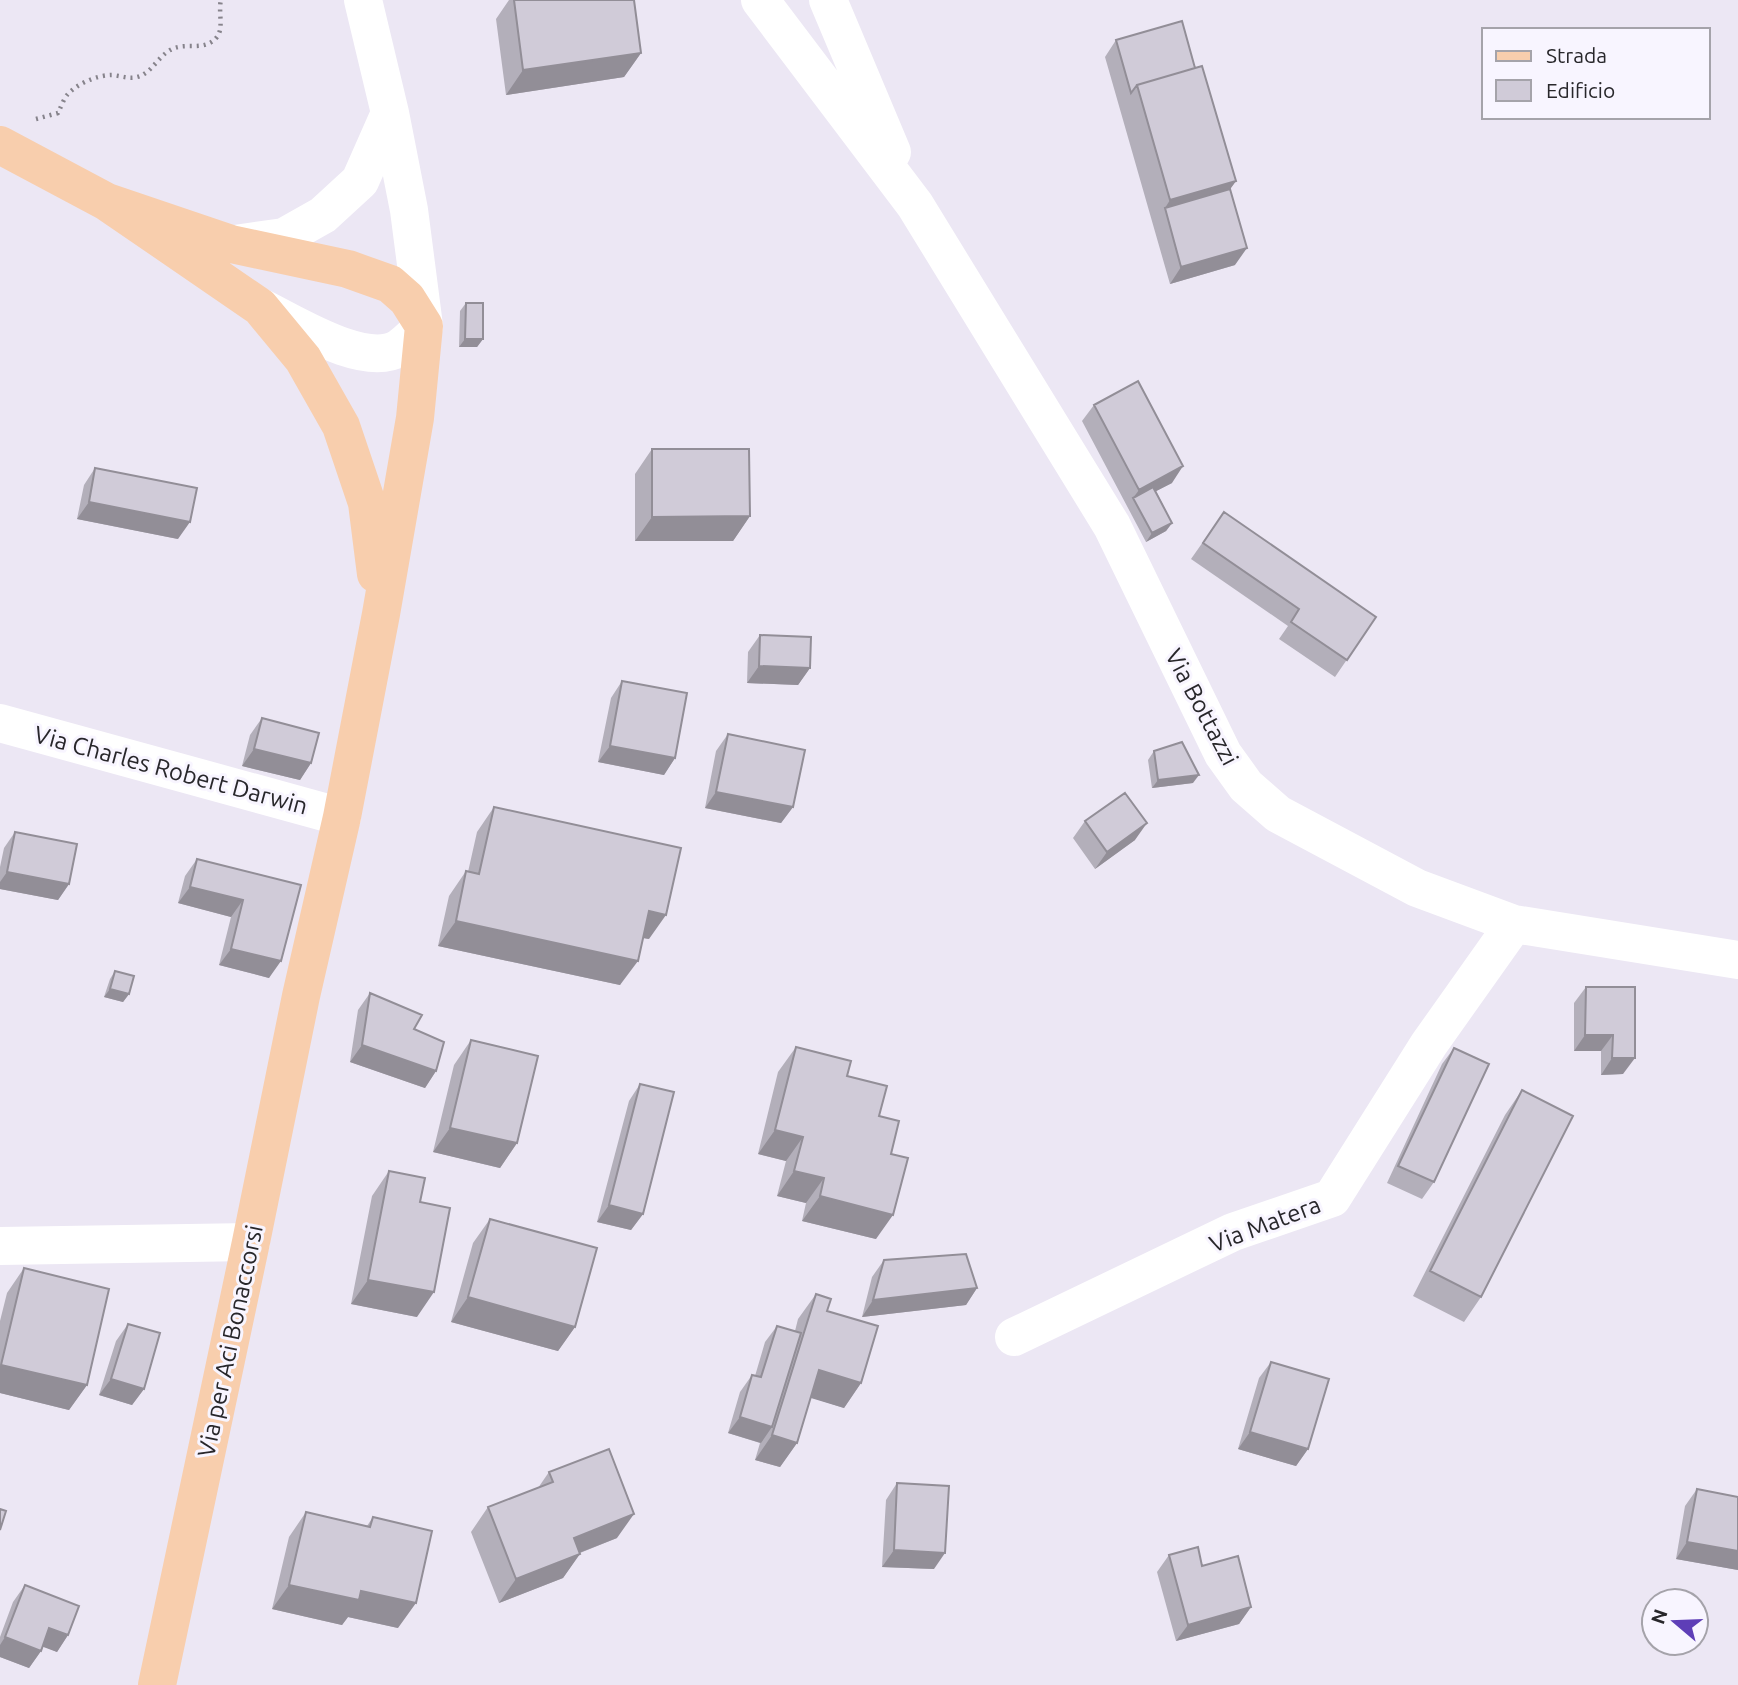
<svg xmlns="http://www.w3.org/2000/svg" width="1738" height="1685" font-family="Ubuntu,sans-serif">
<style>
.lines{fill:none;stroke-linecap:round;stroke-linejoin:round}
.path{stroke:#86838b;stroke-width:4.5;stroke-dasharray:2 5;stroke-linecap:butt}
.minor{stroke:#fff;stroke-width:38}
.major{stroke:#f8cead;stroke-width:38}
.wall{fill:#b3afba}
.shaded-wall{fill:#928e97}
.building{fill:#d0cbd8;stroke:#928e97;stroke-width:2}
.labels{text-anchor:middle;dominant-baseline:central;stroke-width:6;stroke-linejoin:round;paint-order:stroke}
.street-label{font-size:24px;fill:#28272b;stroke:#f8f5ff}
</style>
<rect width="100%" height="100%" fill="#ece7f4"/>
<g class="lines">
<path class="path" d="M36,119L58,113C61,107 64,98 68,94C78,83 98,75 112,75C123,76 133,81 144,74C154,68 160,55 172,49C187,42 205,52 217,37C224,28 218,11 221,0"/>
<path class="minor" d="M760,0L915,205L1112,526L1223,754L1246,786L1278,814L1417,888L1514,924L1738,960
M828,0L892,152
M235,244L284,237L323,215L360,181L390,113
M260,307C292,322 364,369 399,348C408,342 416,333 424,326L409,210L390,113L363,0
M0,723L342,817
M0,1246L251,1242
M1014,1337L1233,1232L1332,1198L1429,1044L1514,924"/>
<path class="major" d="M0,145L107,202L260,307L303,359L341,426L367,503L376,574
M107,202L231,244L348,269L390,284L407,299L424,326L415,418L381,614L342,817L301,996L251,1242L157,1685"/>
</g>
<path class="wall" d="M509,0H634L641,53L624,77L506,95L496,19Z
M1116,40L1195,68L1236,181L1230,189L1235,265L1170,284L1105,57Z
M466,303L483,339L477,347H459L460,311Z
M1094,405L1172,483L1156,491L1172,523L1166,531L1146,542L1082,421Z
M652,449L750,516L733,541H635V474Z
M95,468L178,539L77,519L84,485Z
M1224,512L1376,617L1335,677L1279,639L1288,626L1191,559Z
M760,635L810,668L798,685L747,683L748,652Z
M622,681L675,758L664,775L598,762L611,698Z
M262,718L311,763L300,780L242,766L250,735Z
M728,734L793,807L781,823L705,808L716,751Z
M1154,751L1193,783L1152,788L1148,760Z
M494,807L649,939L643,938L620,985L438,946L449,896L466,871L468,872L477,832Z
M1085,821L1135,840L1095,869L1073,838Z
M15,832L69,884L58,900L0,889V867L4,848Z
M197,859L301,885L269,978L219,965L231,917L178,903L185,876Z
M115,971L129,994L123,1002L104,997L110,979Z
M1586,987H1635L1623,1074L1601,1075V1051H1574V1003Z
M370,993L414,1029L436,1071L425,1088L350,1062L358,1010Z
M471,1040L517,1143L500,1168L433,1152L454,1065Z
M796,1047L847,1076L879,1116L891,1154L876,1239L802,1221L806,1203L777,1196L786,1161L758,1154L778,1072Z
M1454,1048L1434,1182L1422,1199L1387,1183L1442,1064Z
M640,1084L643,1214L631,1230L597,1222L629,1101Z
M1522,1090L1481,1297L1464,1322L1413,1296L1505,1115Z
M389,1171L420,1202L417,1317L351,1304L372,1196Z
M490,1219L575,1327L558,1351L451,1322L473,1243Z
M884,1260L977,1288L966,1305L862,1317L872,1277Z
M24,1268L87,1385L69,1410L0,1393V1321L7,1293Z
M816,1294L827,1311L861,1383L844,1408L810,1397L797,1443L780,1467L755,1460L760,1443L728,1433L740,1392L752,1375L755,1376L765,1342L777,1326L795,1331L798,1319Z
M128,1324L144,1389L132,1405L99,1395L116,1341Z
M1271,1362L1308,1449L1296,1466L1238,1449L1259,1378Z
M549,1472L617,1538L580,1553L563,1578L499,1603L471,1532L488,1507L538,1488Z
M897,1483L934,1569L882,1567L886,1500Z
M1697,1489L1738,1497V1570L1676,1559L1685,1506Z
M306,1512L367,1526L373,1517L398,1628L348,1617L342,1625L272,1609L289,1537Z
M1169,1555L1202,1566L1251,1607L1239,1624L1176,1641L1157,1572Z
M25,1585L68,1635L57,1652L43,1646L41,1651L29,1668L0,1657V1637L13,1602Z"/>
<path class="shaded-wall" d="M641,53L624,77L506,95L523,70Z
M1236,181L1218,206L1165,208L1170,200Z
M1247,248L1235,265L1170,284L1181,267Z
M465,339H483L477,347H459Z
M1183,466L1172,483L1135,502L1133,498L1139,490Z
M89,502L190,522L178,539L77,519Z
M750,516L733,541H635L652,517Z
M1172,523L1166,531L1146,542L1152,533Z
M759,666L810,668L798,685L747,683Z
M610,746L675,758L664,775L598,762Z
M254,749L311,763L300,780L242,766Z
M1199,775L1193,783L1152,788L1158,780Z
M716,792L793,807L781,823L705,808Z
M1147,823L1135,840L1095,869L1107,852Z
M7,872L69,884L58,900L0,889V882Z
M190,887L243,900L231,917L178,903Z
M649,911L666,915L649,939L632,936Z
M456,921L638,961L620,985L438,946Z
M231,949L281,961L269,978L219,965Z
M110,989L129,994L123,1002L104,997Z
M1585,1035H1613L1601,1051H1574Z
M362,1045L436,1071L425,1088L350,1062Z
M1612,1058H1635L1623,1074L1601,1075Z
M450,1128L517,1143L500,1168L433,1152Z
M775,1130L803,1137L786,1161L758,1154Z
M794,1171L824,1178L806,1203L777,1196Z
M820,1196L893,1215L876,1239L802,1221Z
M609,1205L643,1214L631,1230L597,1222Z
M368,1280L434,1292L417,1317L351,1304Z
M977,1288L966,1305L862,1317L873,1300Z
M468,1297L575,1327L558,1351L451,1322Z
M1,1365L87,1385L69,1410L0,1393V1366Z
M819,1370L861,1383L844,1408L801,1395Z
M111,1379L144,1389L132,1405L99,1395Z
M740,1417L772,1427L761,1443L728,1433Z
M1250,1432L1308,1449L1296,1466L1238,1449Z
M772,1435L797,1443L780,1467L755,1460Z
M634,1514L617,1538L556,1562L574,1538Z
M1687,1542L1738,1551V1570L1676,1559Z
M894,1550L945,1553L934,1569L882,1567Z
M580,1554L563,1578L499,1603L516,1579Z
M289,1585L361,1591L416,1603L398,1628L348,1617L342,1625L272,1609Z
M1251,1607L1239,1624L1176,1641L1188,1625Z
M49,1628L68,1635L57,1652L38,1645Z
M5,1637L41,1651L29,1668L0,1657V1645Z"/>
<path class="building" d="M514,0H634L641,53L523,70Z
M1182,21L1195,68L1137,85L1131,93L1116,40Z
M1202,66L1236,181L1170,200L1137,85Z
M1230,189L1247,248L1181,267L1165,208Z
M466,303H483V339H465Z
M1138,381L1183,466L1139,490L1094,405Z
M652,449H749L750,516L652,517Z
M95,468L197,488L190,522L89,502Z
M1153,487L1172,523L1152,533L1133,498Z
M1224,512L1376,617L1347,660L1291,622L1299,609L1203,543Z
M760,635L811,637L810,668L759,666Z
M622,681L687,693L675,758L610,746Z
M262,718L319,733L311,763L254,749Z
M728,734L805,750L793,807L716,792Z
M1182,742L1199,775L1158,780L1154,751Z
M1125,793L1147,823L1107,852L1085,821Z
M494,807L681,848L666,915L649,911L638,961L456,921L466,871L479,874Z
M15,832L77,844L69,884L7,872Z
M197,859L301,885L281,961L231,949L243,900L190,887Z
M115,971L134,976L129,994L110,989Z
M1586,987H1635V1058H1612L1613,1035H1585Z
M370,993L422,1015L414,1029L444,1042L436,1071L362,1045Z
M471,1040L538,1056L517,1143L450,1128Z
M796,1047L851,1061L847,1076L887,1086L879,1116L899,1121L891,1154L908,1158L893,1215L820,1196L824,1178L794,1171L803,1137L775,1130Z
M1454,1048L1489,1064L1434,1182L1398,1166Z
M640,1084L674,1092L643,1214L609,1205Z
M1522,1090L1573,1116L1481,1297L1430,1271Z
M389,1171L425,1178L420,1202L450,1208L434,1292L368,1280Z
M490,1219L597,1248L575,1327L468,1297Z
M966,1254L977,1288L873,1300L884,1260Z
M24,1268L109,1289L87,1385L1,1365Z
M816,1294L831,1299L827,1311L878,1326L861,1383L819,1370L797,1443L772,1435Z
M128,1324L160,1333L144,1389L111,1379Z
M777,1326L801,1333L772,1427L740,1417L752,1375L761,1377Z
M1271,1362L1329,1379L1308,1449L1250,1432Z
M609,1449L634,1514L574,1538L580,1554L516,1579L488,1507L553,1482L549,1472Z
M897,1483L949,1486L945,1553L894,1550Z
M1697,1489L1738,1497V1551L1687,1542Z
M0,1509L6,1511L0,1530Z
M306,1512L370,1527L373,1517L432,1531L416,1603L361,1591L359,1600L289,1585Z
M1198,1547L1202,1566L1238,1556L1251,1607L1188,1625L1169,1555Z
M25,1585L79,1606L68,1635L49,1628L41,1651L5,1637Z"/>
<g class="labels">
<g class="street-label">
<text transform="translate(1202 707) rotate(62)">Via Bottazzi</text>
<text transform="translate(171 770) rotate(15)">Via Charles Robert Darwin</text>
<text transform="translate(1265 1224) rotate(-21)">Via Matera</text>
<text transform="translate(230 1341) rotate(-78)">Via per Aci Bonaccorsi</text>
</g>
</g>
<rect x="1482" y="28" width="228" height="91" fill="#f8f5ff" stroke="#a5a3aa" stroke-width="2"/>
<rect x="1496" y="51" width="35" height="10" fill="#f8cead" stroke="#a5a3aa" stroke-width="2"/>
<text x="1546" y="63" font-size="21" fill="#28272b">Strada</text>
<rect x="1496" y="80" width="35" height="21" fill="#d0cbd8" stroke="#a5a3aa" stroke-width="2"/>
<text x="1546" y="98" font-size="21" fill="#28272b">Edificio</text>
<g transform="translate(1675 1622) rotate(289)"><circle r="33" fill="#f8f5ff" stroke="#a5a3aa" stroke-width="2"/>
<path d="M0-5L12 26L0 18L-12 26Z" fill="#5e3eb7"/>
<text y="-10" font-size="19" font-weight="bold" text-anchor="middle" fill="#28272b">N</text>
</g>
</svg>
